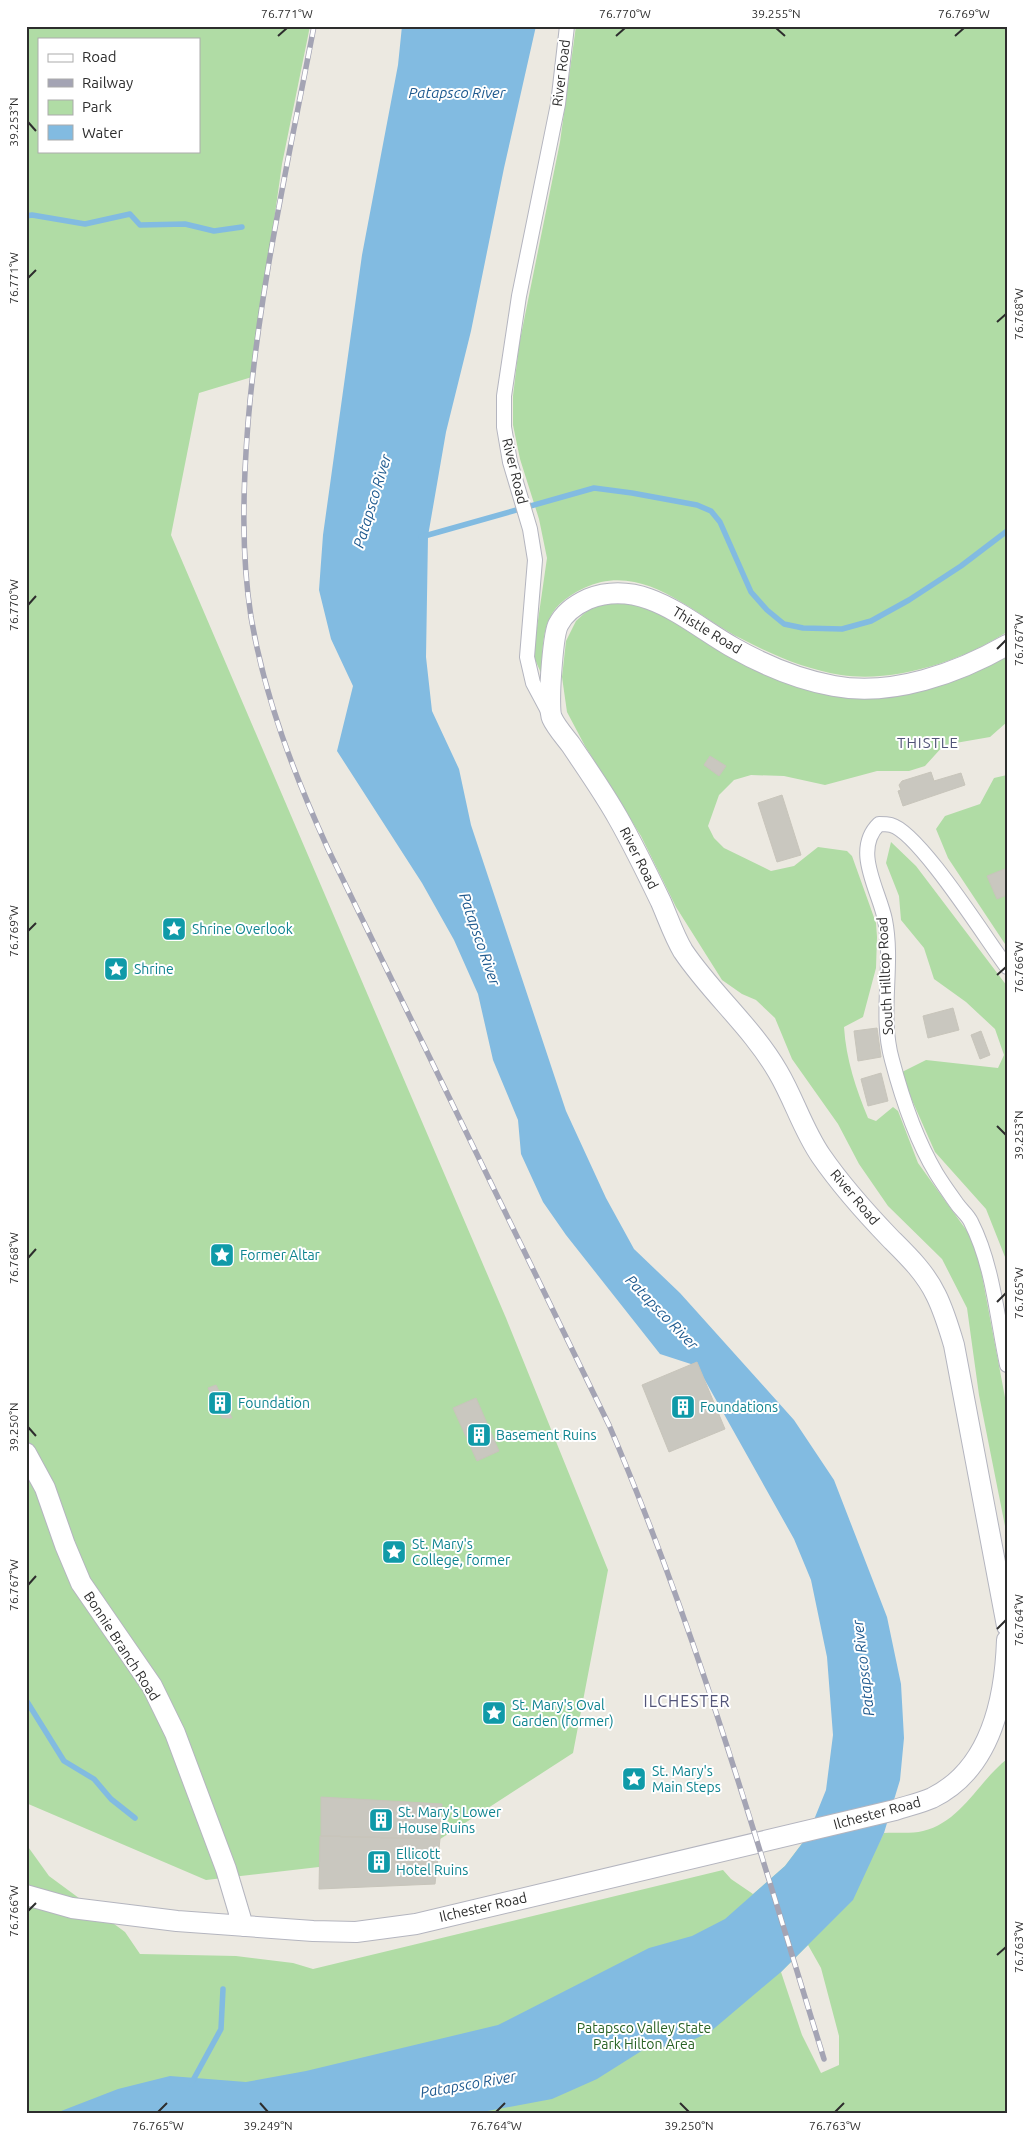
<svg xmlns="http://www.w3.org/2000/svg" width="1033" height="2139" font-family="Ubuntu,sans-serif">
<style>
.green{fill:#b0dca5;fill-rule:evenodd}
.water{fill:#82bbe1}
.lines{fill:none;stroke-linecap:round;stroke-linejoin:round}
.stream{stroke:#82bbe1;stroke-width:5.5}
.building{fill:#c9c7bf;stroke:#c8c5bb}
.street-casing{stroke:#b4b5bf;stroke-width:16}
.secondary-casing{stroke:#b4b5bf;stroke-width:22}
.street{stroke:#fff;stroke-width:14}
.secondary{stroke:#fff;stroke-width:20}
.rail-casing{stroke:#a4a4b4;stroke-width:5.5}
.rail{stroke:#fff;stroke-width:4;stroke-dasharray:11;stroke-linecap:butt}
.ticks{fill:none;stroke:#2d2d2d;stroke-width:2}
.labels{text-anchor:middle;dominant-baseline:central;stroke-width:4;stroke-linejoin:round;paint-order:stroke}
.street-label{font-size:14px;fill:#2d2d2d;stroke:#fff}
.culture-label{font-size:14px;fill:#0d838f;stroke:#fff;text-anchor:start}
.park-label{font-size:14px;fill:#296224;stroke:#fff}
.water-label{font-size:15px;font-style:italic;fill:#1f5a8f;stroke:#fff}
.neighbourhood-label{font-size:15px;letter-spacing:1px;fill:#525478;stroke:#fff}
.quarter-label{font-size:16px;letter-spacing:1px;fill:#525478;stroke:#fff}
.neatline{fill:none;stroke:#2d2d2d;stroke-width:2}
.ticks-label{font-size:12px;text-anchor:middle;fill:#2d2d2d}
</style>
<rect width="100%" height="100%" fill="#ece9e1"/>
<path class="green" d="M26,26H310L282,164L252,377L199,393L171,535L506,1318L608,1570L573,1753L414,1856L206,1880L26,1803ZM39,39H199V151H39Z
M576,26H1007V632C962,661 895,683 841,675C807,670 772,655 742,639C692,614 643,560 584,588C542,608 544,631 541,673L533,655L547,558L539,519L520,459L513,425V396L519,345L560,142Z
M608,603H644L787,678L855,699L917,691L965,677L1007,656V722L990,737L944,745L925,766L909,771H877L825,785L784,776L751,775L734,780L719,795L708,826L714,838L724,848L771,871L794,866L818,847L847,851L852,856L876,923L877,937L876,968L863,1017L844,1027C846,1059 856,1089 868,1118L876,1121L893,1107L898,1111L918,1163L972,1238L980,1265L1007,1408V1536L979,1395L967,1308L942,1259L888,1206L859,1164L838,1124L792,1059L775,1018L756,1000L742,994L722,980L676,907L641,836L585,746L567,712L562,677L566,641L576,621L588,610Z
M1007,775V947L948,858L936,829L945,816L980,804L994,778Z
M891,842L916,866L1007,986V1262L986,1209L935,1152L900,1073L926,1060L998,1068L1004,1055L995,1029L966,1002L934,979L924,948L901,920L899,896L886,863Z
M1007,1759V2113H26V1844L49,1876L125,1932L140,1954L236,1956L293,1963L313,1969L723,1870L731,1879L753,1894L785,1866L807,1837L868,1864L884,1833C896,1832 911,1834 923,1831C961,1822 978,1782 1007,1759ZM808,1945L821,1968L839,2036V2065L821,2073L802,2035L781,1972Z"/>
<path class="water" d="M402,26H536L504,168L471,331L446,432L428,536L426,657L432,711L459,769L471,825L566,1111L606,1198L634,1249L680,1293L794,1420L834,1480L887,1617L901,1684L904,1738L900,1780L884,1833L853,1900L781,1972L710,2032L684,2044L643,2050L597,2079L552,2099L477,2113H56L118,2089L170,2076L246,2082L306,2071L498,2025L649,1948L692,1936L725,1919L785,1866L807,1837L826,1790L833,1735L827,1657L811,1580L794,1539L697,1366L660,1354L566,1235L543,1202L521,1154L518,1120L493,1060L478,994L454,940L422,883L337,751L353,686L331,639L319,590L323,535L362,255L398,65Z"/>
<g class="lines">
<path class="stream" d="M26,216L32,215L85,224L130,214L140,225L185,224L214,231L242,227
M421,537L594,488L632,493L697,505L711,511L720,522L751,592L767,610L784,624L803,628L842,629L871,621L909,600L961,566L1007,531
M26,1700L64,1761L94,1779L111,1799L135,1818
M191,2084L221,2029L223,1989"/>
</g>
<path class="building" d="M710,756L726,766L719,776L704,765Z
M931,772L934,781L961,773L965,785L903,806L898,791L901,790L899,785L902,781Z
M782,795L801,855L777,862L758,803Z
M1007,868V895L997,899L987,876Z
M953,1008L959,1030L928,1038L923,1016Z
M877,1028L881,1057L858,1061L854,1031Z
M981,1031L990,1055L980,1059L971,1035Z
M881,1073L888,1101L868,1106L861,1079Z
M697,1362L725,1429L669,1452L642,1385Z
M216,1385L232,1418H222L208,1388Z
M476,1398L499,1451L477,1461L453,1408Z
M321,1797L442,1804L440,1839L321,1836Z
M320,1836L440,1839L435,1884L319,1889Z"/>
<g class="lines">
<defs>
<path id="street" d="M549,713L533,683L527,657L535,560L530,529L510,462L504,427V396L519,296L558,104L567,26
M1007,967C986,939 919,832 891,825C887,824 883,824 879,824C852,850 879,890 885,920C894,966 879,1014 892,1060C902,1098 915,1138 936,1173C942,1183 950,1194 957,1204C961,1210 968,1215 971,1222C993,1265 997,1318 1007,1365"/>
<path id="secondary" d="M1007,645C958,673 892,697 834,686C801,680 764,665 734,648C689,623 644,577 588,599C577,604 564,613 558,625C553,636 547,708 552,718C556,727 565,737 571,745C587,769 604,793 618,818C634,846 647,873 661,902C668,918 674,936 683,951C712,994 752,1027 778,1072C794,1099 803,1130 821,1156C841,1185 865,1212 890,1238C907,1255 925,1272 936,1295C944,1311 949,1328 954,1345L1007,1626
M26,1453L45,1488L65,1545L81,1583L152,1686L175,1733L226,1869L243,1926
M26,1895L72,1908L177,1921L313,1931L356,1932L416,1924L895,1810C907,1806 921,1803 932,1798C991,1769 1005,1700 1007,1640"/>
</defs>
<use href="#street" class="street-casing"/>
<use href="#secondary" class="secondary-casing"/>
<use href="#street" class="street"/>
<use href="#secondary" class="secondary"/>
<defs>
<path id="rail" d="M314,26C289,158 259,289 248,423C243,487 241,553 251,617C265,699 294,774 328,849L609,1425C697,1630 758,1846 824,2059"/>
</defs>
<use href="#rail" class="rail-casing"/>
<use href="#rail" class="rail"/>
</g>
<path class="ticks" d="M776,28L785,36M278,36L287,28M616,36L625,28M955,36L964,28M28,122L36,131M28,278L36,270M997,322L1006,314M28,605L36,596M997,649L1006,640M28,931L36,923M997,975L1006,967M997,1126L1006,1135M28,1258L36,1249M997,1302L1006,1293M28,1427L36,1436M28,1585L36,1576M997,1629L1006,1620M28,1911L36,1903M997,1955L1006,1947M260,2103L268,2112M680,2103L689,2112M158,2112L167,2103M496,2112L505,2103M835,2112L844,2103"/>
<defs>
<symbol id="sight-square" viewBox="-11 -11 22 22"><rect x="-9" y="-9" width="18" height="18" rx="4" fill="#0f9aa8" stroke="#fff"/><path d="M0-6L1.8-2.2L6-1.7L2.9 1.2L3.7 5.4L0 3.3L-3.7 5.4L-2.9 1.2L-6-1.7L-1.8-2.2Z" fill="#fff"/></symbol>
<symbol id="building-square" viewBox="-11 -11 22 22"><rect x="-9" y="-9" width="18" height="18" rx="4" fill="#0f9aa8" stroke="#fff"/><path d="M-4-6H4V6H1V3H-1V6H-4ZM-2.5-4.3h1.7v1.8h-1.7ZM.8-4.3h1.7v1.8H.8ZM-2.5-1h1.7V.8h-1.7ZM.8-1h1.7V.8H.8Z" fill="#fff"/></symbol>
</defs>
<g fill-rule="evenodd">
<use href="#sight-square" x="160" y="915" width="28" height="28"/>
<use href="#sight-square" x="102" y="955" width="28" height="28"/>
<use href="#sight-square" x="208" y="1241" width="28" height="28"/>
<use href="#building-square" x="206" y="1389" width="28" height="28"/>
<use href="#building-square" x="669" y="1393" width="28" height="28"/>
<use href="#building-square" x="465" y="1421" width="28" height="28"/>
<use href="#sight-square" x="380" y="1538" width="28" height="28"/>
<use href="#sight-square" x="480" y="1699" width="28" height="28"/>
<use href="#sight-square" x="620" y="1765" width="28" height="28"/>
<use href="#building-square" x="367" y="1806" width="28" height="28"/>
<use href="#building-square" x="365" y="1848" width="28" height="28"/>
</g>
<g class="labels">
<g class="street-label">
<text transform="translate(561 73) rotate(-83)">River Road</text>
<text transform="translate(515 471) rotate(76)">River Road</text>
<text transform="translate(707 630) rotate(31)">Thistle Road</text>
<text transform="translate(639 858) rotate(63)">River Road</text>
<text transform="translate(885 976) rotate(-93)">South Hilltop Road</text>
<text transform="translate(855 1197) rotate(50)">River Road</text>
<text transform="translate(122 1646) rotate(57)">Bonnie Branch Road</text>
<text transform="translate(877 1813) rotate(-15)">Ilchester Road</text>
<text transform="translate(483 1907) rotate(-13)">Ilchester Road</text>
</g>
<g class="culture-label">
<text x="192" y="929">Shrine Overlook</text>
<text x="134" y="969">Shrine</text>
<text x="240" y="1255">Former Altar</text>
<text x="238" y="1403">Foundation</text>
<text x="700" y="1407">Foundations</text>
<text x="496" y="1435">Basement Ruins</text>
<text x="412" y="1544">St. Mary's<tspan x="412" dy="16">College, former</tspan></text>
<text x="512" y="1705">St. Mary's Oval<tspan x="512" dy="16">Garden (former)</tspan></text>
<text x="652" y="1771">St. Mary's<tspan x="652" dy="16">Main Steps</tspan></text>
<text x="398" y="1812">St. Mary's Lower<tspan x="398" dy="16">House Ruins</tspan></text>
<text x="396" y="1854">Ellicott<tspan x="396" dy="16">Hotel Ruins</tspan></text>
</g>
<g class="park-label">
<text x="644" y="2028">Patapsco Valley State<tspan x="644" dy="16">Park Hilton Area</tspan></text>
</g>
<g class="water-label">
<text x="457" y="92">Patapsco River</text>
<text transform="translate(372 501) rotate(-73)">Patapsco River</text>
<text transform="translate(480 939) rotate(71)">Patapsco River</text>
<text transform="translate(662 1312) rotate(46)">Patapsco River</text>
<text transform="translate(863 1668) rotate(-97)">Patapsco River</text>
<text transform="translate(468 2084) rotate(-10)">Patapsco River</text>
</g>
<g class="neighbourhood-label">
<text x="928" y="742">THISTLE</text>
</g>
<g class="quarter-label">
<text x="687" y="1701">ILCHESTER</text>
</g>
</g>
<rect width="1033" height="2139" fill="none" stroke="#ffffff" stroke-width="55"/>
<rect x="38" y="38" width="162" height="115" fill="#ffffff" stroke="#ababab"/>
<rect x="48" y="54" width="25" height="8" fill="#ffffff" stroke="#ababab"/>
<text x="82" y="62" font-size="15" fill="#2d2d2d">Road</text>
<rect x="48" y="79" width="25" height="8" fill="#a4a4b4" stroke="#ababab"/>
<text x="82" y="88" font-size="15" fill="#2d2d2d">Railway</text>
<rect x="48" y="100" width="25" height="15" fill="#b0dca5" stroke="#ababab"/>
<text x="82" y="112" font-size="15" fill="#2d2d2d">Park</text>
<rect x="48" y="125" width="25" height="15" fill="#82bbe1" stroke="#ababab"/>
<text x="82" y="138" font-size="15" fill="#2d2d2d">Water</text>
<rect x="28" y="28" width="978" height="2084" class="neatline"/>
<g class="ticks-label">
<text x="287" y="18">76.771°W</text>
<text x="625" y="18">76.770°W</text>
<text x="776" y="18">39.255°N</text>
<text x="964" y="18">76.769°W</text>
<text transform="translate(14 122) rotate(-90)" y="4">39.253°N</text>
<text transform="translate(14 278) rotate(-90)" y="4">76.771°W</text>
<text transform="translate(1019 314) rotate(-90)" y="4">76.768°W</text>
<text transform="translate(14 605) rotate(-90)" y="4">76.770°W</text>
<text transform="translate(1019 640) rotate(-90)" y="4">76.767°W</text>
<text transform="translate(14 931) rotate(-90)" y="4">76.769°W</text>
<text transform="translate(1019 967) rotate(-90)" y="4">76.766°W</text>
<text transform="translate(1019 1135) rotate(-90)" y="4">39.253°N</text>
<text transform="translate(14 1258) rotate(-90)" y="4">76.768°W</text>
<text transform="translate(1019 1293) rotate(-90)" y="4">76.765°W</text>
<text transform="translate(14 1427) rotate(-90)" y="4">39.250°N</text>
<text transform="translate(14 1585) rotate(-90)" y="4">76.767°W</text>
<text transform="translate(1019 1620) rotate(-90)" y="4">76.764°W</text>
<text transform="translate(14 1911) rotate(-90)" y="4">76.766°W</text>
<text transform="translate(1019 1947) rotate(-90)" y="4">76.763°W</text>
<text x="158" y="2130">76.765°W</text>
<text x="268" y="2130">39.249°N</text>
<text x="496" y="2130">76.764°W</text>
<text x="689" y="2130">39.250°N</text>
<text x="835" y="2130">76.763°W</text>
</g>
</svg>
